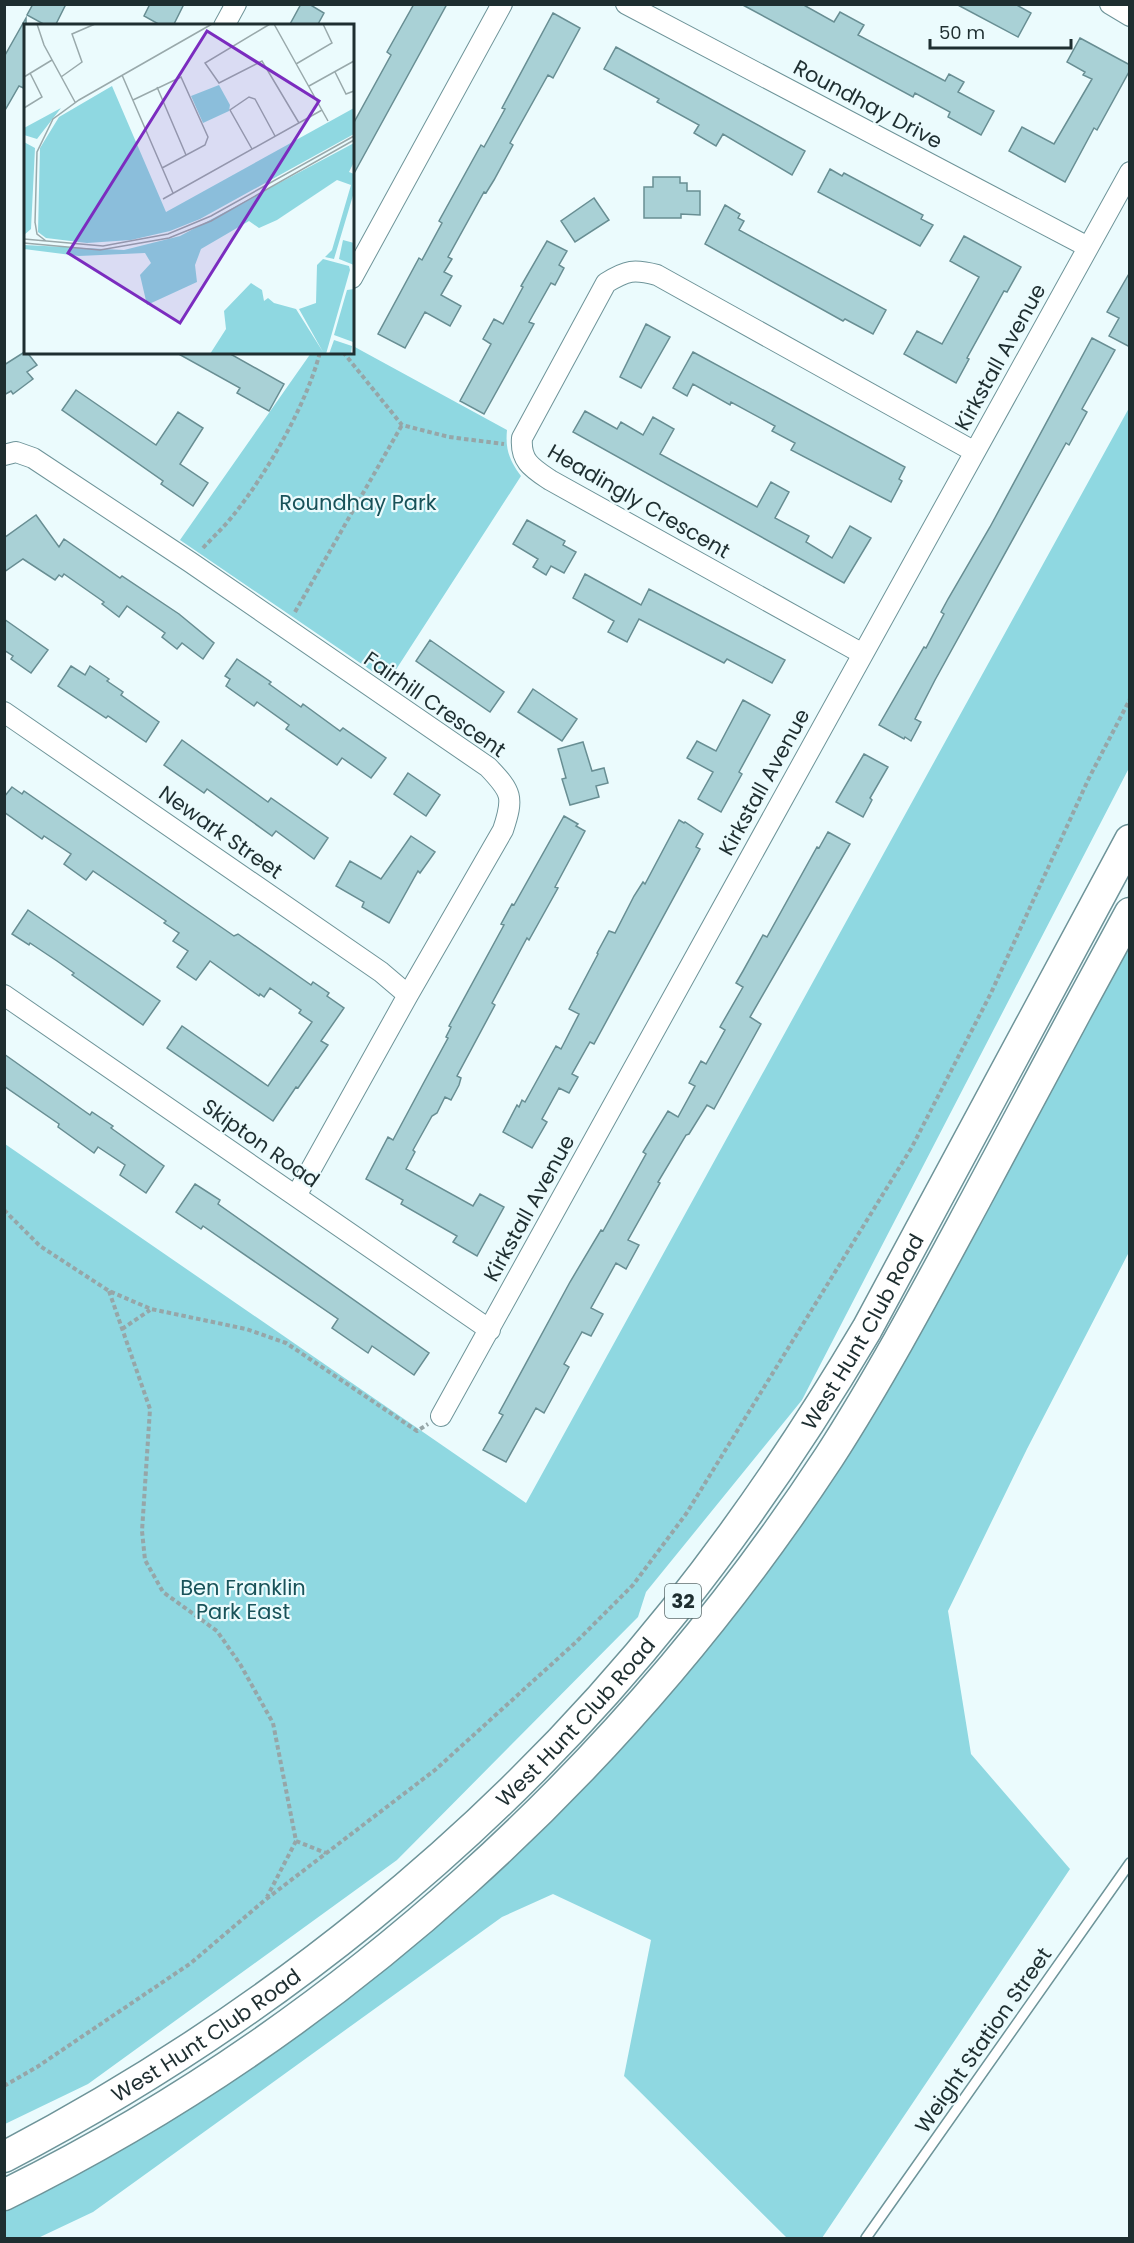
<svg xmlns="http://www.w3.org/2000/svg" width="1134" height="2243" font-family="Poppins,sans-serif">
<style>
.green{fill:#8fd8e1}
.building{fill:#a9d1d6;stroke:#688e93;stroke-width:1.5}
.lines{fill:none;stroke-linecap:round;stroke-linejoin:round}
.lane-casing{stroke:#6e9499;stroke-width:12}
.street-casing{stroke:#6e9499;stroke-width:22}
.primary-casing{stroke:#6e9499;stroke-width:33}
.path{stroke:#96a6a8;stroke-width:4;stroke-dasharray:4.5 3;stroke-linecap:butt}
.lane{stroke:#fff;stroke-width:9}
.street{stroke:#fff;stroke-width:20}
.primary{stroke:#fff;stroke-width:30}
.labels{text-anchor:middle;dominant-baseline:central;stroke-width:4.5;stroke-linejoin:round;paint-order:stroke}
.shield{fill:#ebfbfd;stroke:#5c6c6e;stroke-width:1.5}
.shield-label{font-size:20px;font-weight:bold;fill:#1e2e30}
.street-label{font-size:21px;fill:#1e2e30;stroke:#ebfbfd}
.park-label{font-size:21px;fill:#185259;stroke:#ebfbfd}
.inset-road{fill:none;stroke:#99a9ab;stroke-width:1.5}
.view{fill:#7b2cbf;fill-opacity:0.15;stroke:#7b2cbf;stroke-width:3}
.inset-edge{fill:none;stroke:#1e2e30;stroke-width:3}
</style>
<rect width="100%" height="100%" fill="#ebfbfd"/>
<path class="green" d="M353,346L507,430C505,450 510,461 521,476L388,682L180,540L311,353L352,352Z
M1129,408V768L802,1400L646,1592L638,1617L397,1860L88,2084L5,2124V1144L526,1503Z
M1129,944V1252L1027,1449L948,1611L971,1754L1070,1869L822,2238H787L624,2076L651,1940L553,1894L502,1917L93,2212L38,2238H5L4,2211L214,2092L387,1967L542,1831L733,1616L841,1467L983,1219Z"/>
<path class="building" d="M33,4H66L55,26H47L27,15Z
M150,4H184L173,26H162L144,16Z
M301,4H309L324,13L317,26H289Z
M414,4H447L352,177V126L391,55L387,52Z
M741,4H802L834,22L840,12L864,25L858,35L945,81L949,74L964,82L958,92L994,111L981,135L948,117L950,112L915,93L913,97Z
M956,4H1015L1031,13L1018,37Z
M553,13L580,28L553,78L548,75L510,143L513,145L494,180L486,193L484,192L448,257L452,259L444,272L452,276L441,295L461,306L450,326L425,312L405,348L378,334L419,258L422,260L442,223L439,221L481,145L484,147L505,109L502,108Z
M26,18V89L19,86L4,112V57Z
M1080,38L1130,65V70L1097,130L1094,128L1065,182L1009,151L1022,127L1054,144L1092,79L1083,75L1085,72L1067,62Z
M616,47L805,151L792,175L723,134L716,146L694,133L699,125L657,102L659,99L604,69Z
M830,169L842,176L844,173L923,215L921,219L933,225L920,246L818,192Z
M653,177H680V183H687V191H700V215L681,214V218H644V187H653Z
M594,198L609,220L575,242L561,221Z
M725,205L740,214L738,218L744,221L739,230L886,310L873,334L845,319L843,321L705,244Z
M964,236L1021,267L1007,292L1004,291L967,358L969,359L956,383L904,354L917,331L942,344L979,277L950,261Z
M547,241L567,251L559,265L564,268L555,285L551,283L529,322L534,324L484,414L460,401L491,344L483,339L494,319L503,324L523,287L521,286Z
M1130,272V347L1109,336L1119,318L1107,312Z
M646,324L670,337L641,388L620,377Z
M1092,338L1115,350L1082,409L1087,412L1069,445L1066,443L935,680L915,719L921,722L911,741L905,737L904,739L879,725L924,647L926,648L944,614L941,612L948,599L990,527Z
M26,351L37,365L27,372L33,379L13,394L11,391L4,395V365Z
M175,352H227L284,384L269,411L237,393L240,388Z
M693,352L905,467L899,479L902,481L891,502L791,450L795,443L772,431L775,426L731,402L730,405L693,384L687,396L673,388Z
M76,390L156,445L178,412L203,428L180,464L208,483L193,506L161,484L163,481L62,410Z
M585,411L617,429L621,422L643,435L653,417L674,429L660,454L757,507L771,482L789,492L775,518L809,536L806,542L832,558L850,526L871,538L844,583L573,432Z
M36,515L59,547L64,539L120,578L122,576L179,614L214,643L203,659L182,643L177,649L162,637L165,633L127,606L119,617L102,604L104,602L64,574L62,577L59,575L55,580L23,559L4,572V538Z
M527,520L565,541L563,545L576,552L564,573L551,566L546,575L533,567L538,559L513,544Z
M585,574L641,605L649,589L785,660L772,683L727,659L724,663L639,619L627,642L608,632L614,621L573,598Z
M4,619L48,650L31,673L11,659L13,656L4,650Z
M430,640L504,692L490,712L416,661Z
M237,659L271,682L269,684L301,707L303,704L340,731L343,728L386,758L371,778L342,758L337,765L286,729L289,725L257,702L254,706L226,686L230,679L225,676Z
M71,666L85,675L90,666L109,679L107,681L123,692L121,695L159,722L146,742L108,716L106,718L58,686Z
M533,689L577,719L562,741L518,712Z
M743,700L770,715L739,772L742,774L721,812L698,799L713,772L687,758L697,741L716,751Z
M182,740L268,802L271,798L328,838L314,859L276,831L272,836L207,789L204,793L164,765Z
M583,742L592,771L604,768L608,783L596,786L599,797L570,805L562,779L566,778L558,749Z
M864,754L888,767L870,798L872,800L863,817L836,802Z
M408,773L440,795L426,816L394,794Z
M12,787L22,794L24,791L234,936L238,934L311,985L313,982L329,993L327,996L344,1008L321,1041L328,1045L298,1088L296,1087L273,1121L167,1048L182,1026L268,1086L312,1022L299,1013L301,1010L270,988L264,997L260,994L259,996L210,961L196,980L177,967L188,951L173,941L179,933L164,923L166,921L93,871L86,880L64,864L71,854L44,836L42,839L4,812V797Z
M564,816L578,824L576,826L585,831L555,887L558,888L529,940L527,938L492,1003L495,1005L457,1076L461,1078L459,1085L451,1100L445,1097L437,1113L432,1116L413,1150L415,1152L406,1169L473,1206L480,1194L504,1207L477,1256L453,1242L457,1236L401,1204L403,1200L366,1179L388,1137L393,1140L423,1084L448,1038L446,1037L451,1027L449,1026L504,925L501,924L512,904L514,905Z
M679,820L684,823L685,822L703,834L696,847L700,849L594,1044L590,1042L572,1074L578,1077L569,1093L559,1088L542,1119L547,1122L532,1148L503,1132L517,1105L519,1107L522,1100L525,1102L556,1046L561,1049L579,1014L569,1009L598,954L597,953L609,931L615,933L634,896L643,882L645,884Z
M828,832L850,844L750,1017L761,1024L714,1109L707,1105L689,1134L686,1135L658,1182L660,1183L628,1240L639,1245L626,1269L616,1263L591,1308L603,1314L591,1336L582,1332L564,1364L569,1367L544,1413L536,1408L506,1462L483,1450L503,1415L499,1413L570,1282L601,1230L603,1231L646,1154L643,1152L668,1111L678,1117L695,1086L689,1083L701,1061L706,1064L725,1030L720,1027L743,987L736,983L743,971L763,935L767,937L817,847L819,848Z
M411,836L435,852L420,873L418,871L389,923L362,907L364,902L336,886L350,861L381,879Z
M28,910L160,1001L143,1025L72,975L74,973L57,961L30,943L29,945L12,934Z
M4,1054L90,1115L92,1112L113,1126L111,1128L164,1166L146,1193L120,1175L125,1165L98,1147L94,1153L58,1127L59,1124L4,1086Z
M195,1184L220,1200L218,1204L429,1353L414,1375L372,1346L368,1353L332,1328L338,1319L203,1226L201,1229L176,1212Z"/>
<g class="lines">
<defs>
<path id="lane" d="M866,2238L1130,1863"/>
<path id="street" d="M626,4L1088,247
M1110,4L1130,16
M224,26L236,4
M352,278L502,4
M4,455L16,452L33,458L190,562L488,767C512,792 514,797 503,830L408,995L296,1196
M863,654L550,480C532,468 520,461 522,438L606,283C627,270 634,269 657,275L975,452
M4,712L381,972L408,995
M4,995L490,1330
M441,1416L1130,172"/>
<g id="primary">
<path id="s1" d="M4,2157C262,2022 493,1838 675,1610C746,1521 809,1427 867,1329L1130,840"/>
<path d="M4,2195C339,2030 625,1768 829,1457C883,1373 929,1286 976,1199C1027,1103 1078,1008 1130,913"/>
</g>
</defs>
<use href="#lane" class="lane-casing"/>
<use href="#street" class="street-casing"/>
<use href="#primary" class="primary-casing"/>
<path class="path" d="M343,352L402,425L449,437L504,444
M203,548C212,538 222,529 231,518C265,477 307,404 320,352
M295,612L402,425
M4,1210L40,1246L109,1291L151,1309L246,1329L286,1343L417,1431L428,1424
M109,1291L150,1409L142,1531L145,1560L163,1592L217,1631L240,1664L273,1723L296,1841L267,1897
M122,1329L150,1310
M296,1841L326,1853
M4,2086L37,2067L191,1963L265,1900L435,1770L575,1643L633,1585L686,1514L912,1147L991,993L1089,778L1130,699"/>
<use href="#lane" class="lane"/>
<use href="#street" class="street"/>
<use href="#primary" class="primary"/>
</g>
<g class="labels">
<rect class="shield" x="665" y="1584" width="36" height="34" rx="4.5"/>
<g class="shield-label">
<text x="683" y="1601">32</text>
</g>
<g class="street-label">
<text transform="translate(868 104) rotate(28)">Roundhay Drive</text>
<text transform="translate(1000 357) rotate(-61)">Kirkstall Avenue</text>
<text transform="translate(639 501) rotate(30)">Headingly Crescent</text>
<text transform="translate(435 704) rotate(35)">Fairhill Crescent</text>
<text transform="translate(764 782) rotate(-61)">Kirkstall Avenue</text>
<text transform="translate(221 832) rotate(35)">Newark Street</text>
<text transform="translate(261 1143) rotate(35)">Skipton Road</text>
<text transform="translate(529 1208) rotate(-61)">Kirkstall Avenue</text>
<text stroke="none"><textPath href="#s1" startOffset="1208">West Hunt Club Road</textPath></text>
<text stroke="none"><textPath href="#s1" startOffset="722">West Hunt Club Road</textPath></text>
<text stroke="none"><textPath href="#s1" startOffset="236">West Hunt Club Road</textPath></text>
<text transform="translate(983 2040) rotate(-55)">Weight Station Street</text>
</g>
<g class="park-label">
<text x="358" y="502">Roundhay Park</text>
<text x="243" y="1587">Ben Franklin<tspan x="243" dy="24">Park East</tspan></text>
</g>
</g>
<g transform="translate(24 24)">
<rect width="330" height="330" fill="#ebfbfd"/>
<path d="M195,61L206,81L205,87L179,99L167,72ZM88,62L142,188L330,84V110L176,195L146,207L107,216L63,219L22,214L14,208L16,124L35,93ZM37,84L13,115L0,111V104ZM0,118L11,124L7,205L0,211ZM330,119V138L325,148L330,150V168L310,235L301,233L308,226L327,161L313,156L253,196L235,204L225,197L177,225L171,241L173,258L123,281L116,251L127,239L121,229L55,232L0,225V221L100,226L156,212ZM319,216L330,219V241L315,235ZM299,235L325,242L326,246L302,330H186L202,305L200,287L227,259L238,266L240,277L244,274L250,279L272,285L299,328L275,285L292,279L293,241ZM330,265V318H329L310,311L323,266ZM310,316L328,322L327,330H305Z" fill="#8fd8e1"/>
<path class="inset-road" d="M13,0L20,21L51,78M246,0L181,39L195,59L238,37L275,99M250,0L304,97M272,40L308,19L299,0M311,48L322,70L330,67M98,51L149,169M0,53L28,36M37,53L58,38L48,10L71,0M285,62L330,37M133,63L162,131M109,76L157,53L184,113L181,121L138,144M0,84L18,73L6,49M228,125L206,86L225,73L231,75L251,112M139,175L298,86M11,198L13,210L22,217M11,199L13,128L29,95L55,76L188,0M0,215L79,222L144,210L187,192L330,112M0,219L76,226L145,214L187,197L330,116"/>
<path class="view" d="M183,7L295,77L156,299L44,229Z"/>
<rect width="330" height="330" class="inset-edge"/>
</g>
<rect width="1134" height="2243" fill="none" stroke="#1e2e30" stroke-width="12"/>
<path d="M930 39v9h141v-9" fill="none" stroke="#1e2e30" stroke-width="3"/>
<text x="939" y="39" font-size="18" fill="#1e2e30" stroke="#ebfbfd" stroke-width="4.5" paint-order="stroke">50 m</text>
</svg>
